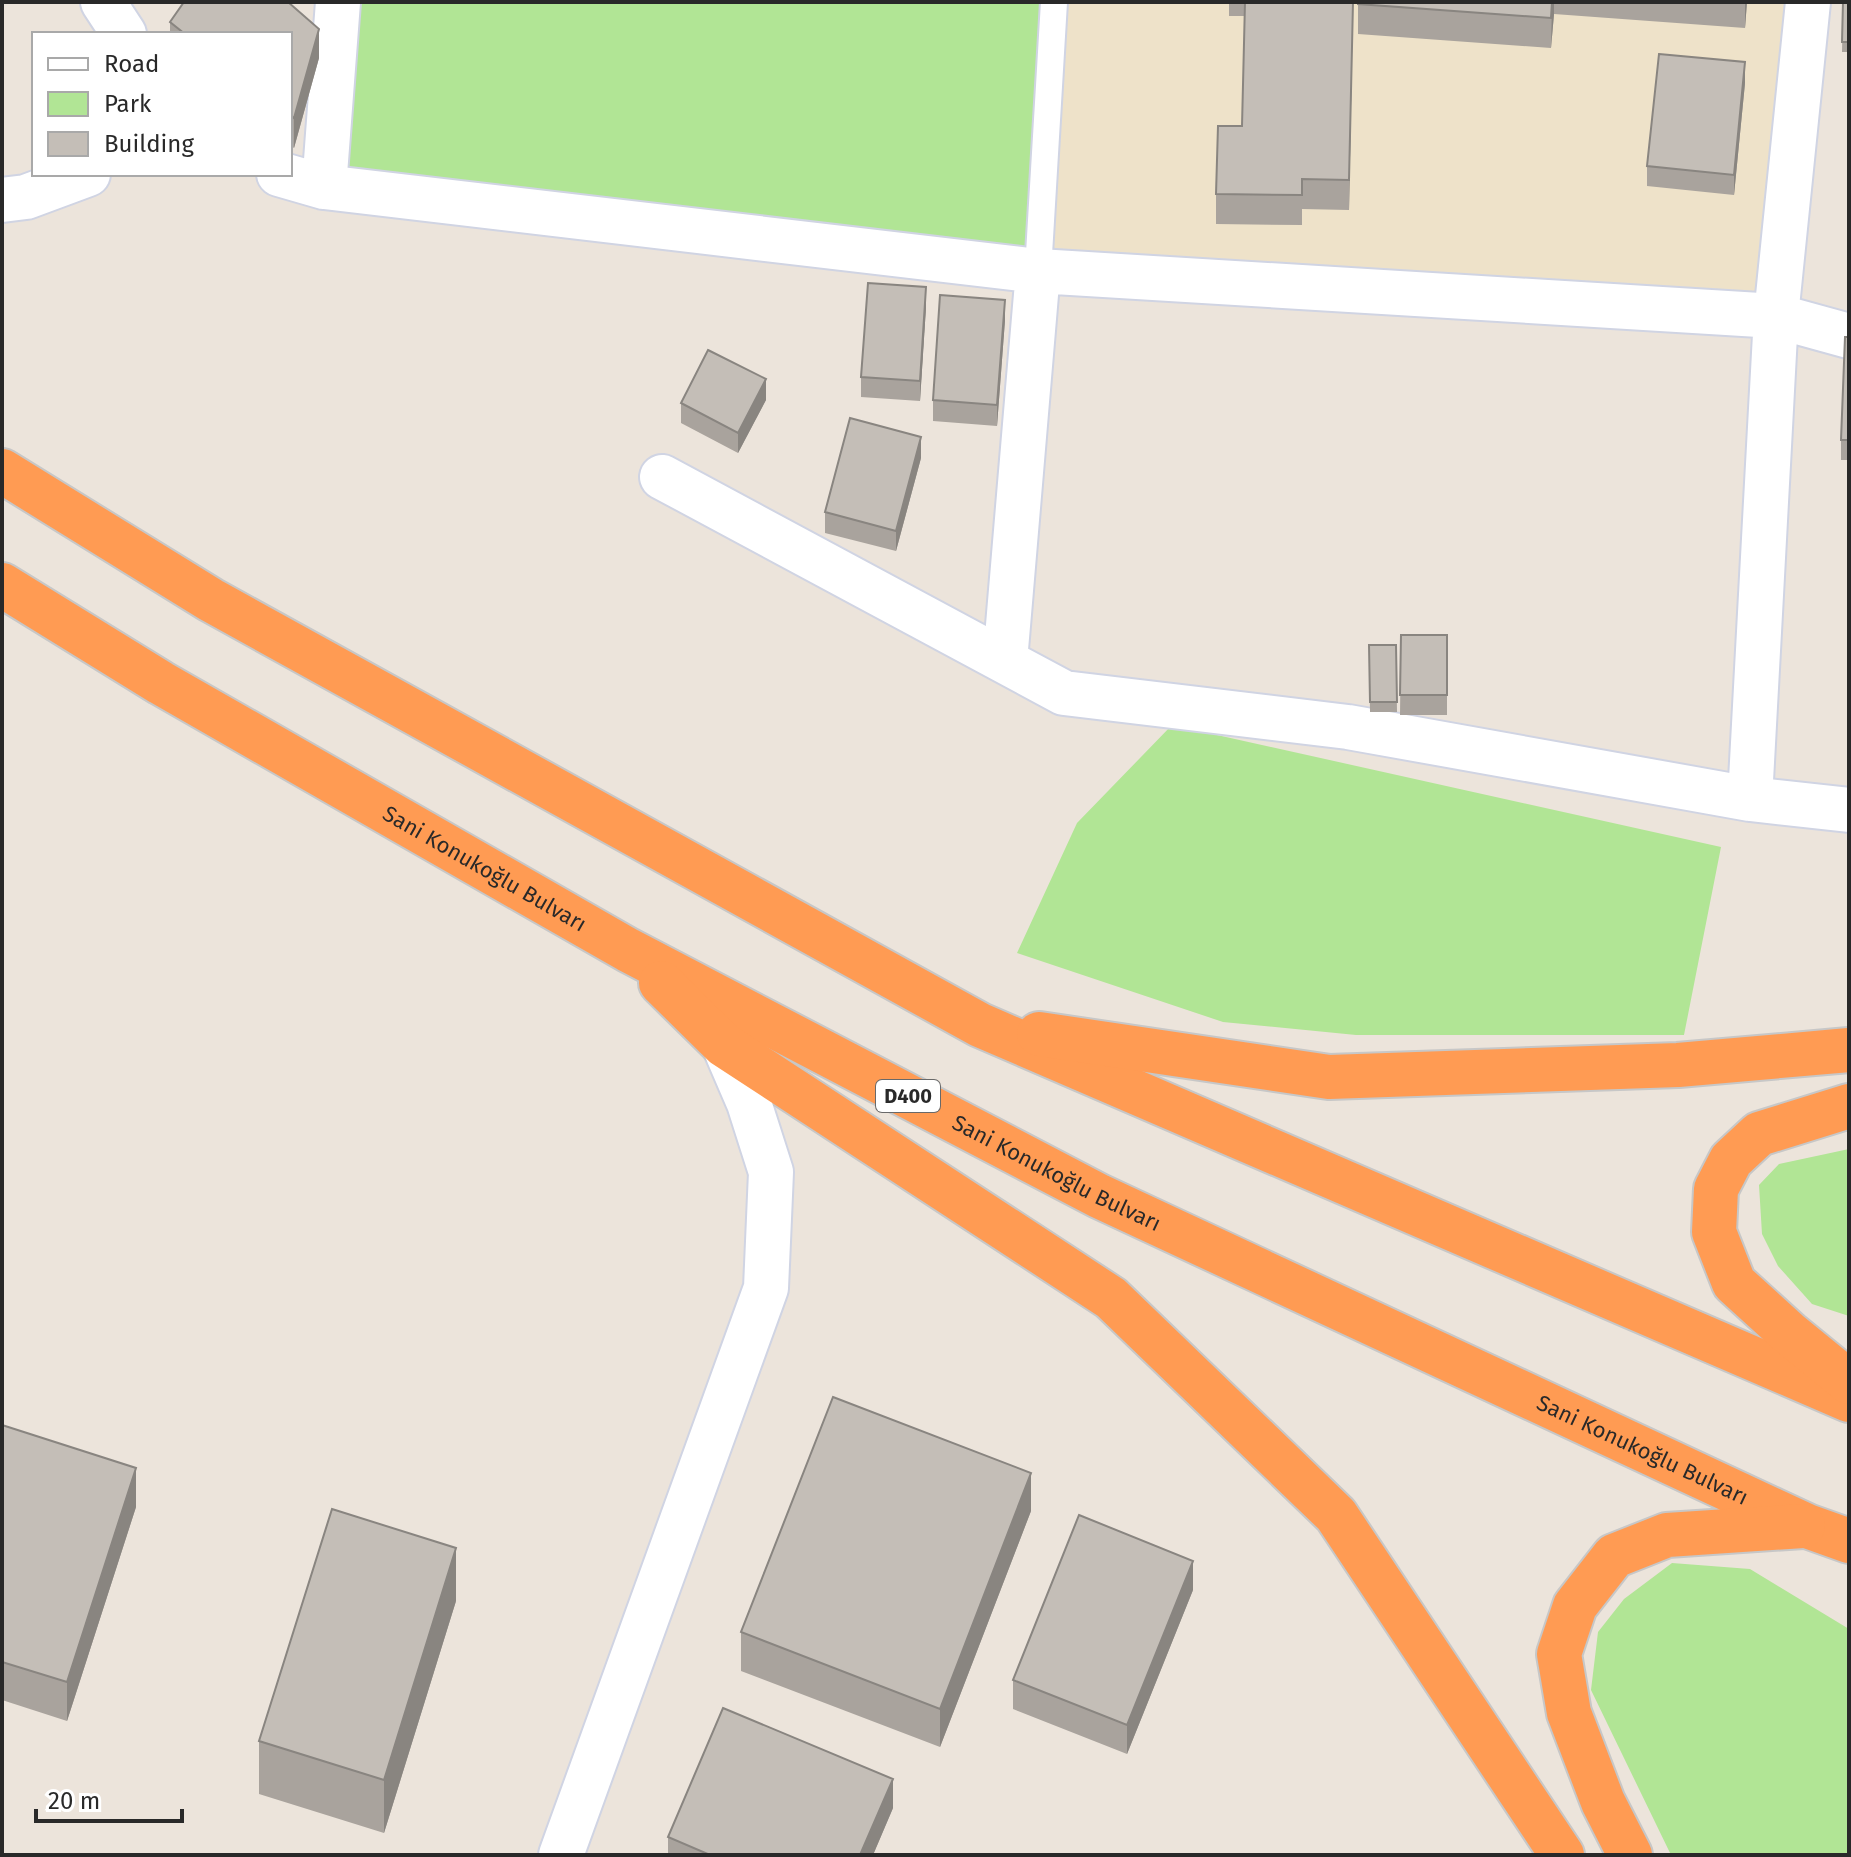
<svg xmlns="http://www.w3.org/2000/svg" width="1851" height="1857" font-family="'Fira Sans',sans-serif">
<style>
.education{fill:#eee2c9}
.green{fill:#b1e595}
.lines{fill:none;stroke-linecap:round;stroke-linejoin:round}
.lane-casing{stroke:#d0d4e3;stroke-width:30}
.street-casing{stroke:#d0d4e3;stroke-width:48}
.secondary-casing{stroke:#d0d4e3;stroke-width:48}
.highway-casing{stroke:#c7c7c7;stroke-width:48}
.lane{stroke:#fff;stroke-width:26}
.street{stroke:#fff;stroke-width:44}
.secondary{stroke:#fff;stroke-width:44}
.highway{stroke:#ff9b53;stroke-width:44}
.wall{fill:#a9a39d}
.shaded-wall{fill:#898580}
.building{fill:#c4beb7;stroke:#898580;stroke-width:2}
.labels{text-anchor:middle;dominant-baseline:central;stroke-width:8;stroke-linejoin:round;paint-order:stroke}
.shield{fill:#fff;stroke:#696969;stroke-width:2}
.shield-label{font-size:20px;font-weight:bold;fill:#292929}
.street-label{font-size:22px;fill:#292929;stroke:#fff}
</style>
<rect width="100%" height="100%" fill="#ece4db"/>
<path class="education" d="M1054,2H1808L1776,316L1038,271Z"/>
<path class="green" d="M338,2H1054L1038,271L324,187Z
M1172,725L1721,847L1684,1035H1356L1223,1022L1017,953L1077,823Z
M1849,1149V1316L1812,1304L1778,1266L1762,1234L1759,1185L1779,1164Z
M1672,1563L1750,1569L1849,1629V1855H1671L1591,1690L1598,1632L1624,1599Z"/>
<g class="lines">
<defs>
<path id="lane" d="M1038,271L1054,2"/>
<path id="street" d="M103,2L124,34
M279,174L324,187L1038,271L1776,316L1849,336
M324,187L338,2
M2,200L26,197L88,174
M662,477L1064,693L1348,727L1750,799L1849,810
M1005,661L1038,271
M1750,799L1776,316L1808,2"/>
<path id="secondary" d="M561,1855L766,1288L771,1172L749,1103L724,1045"/>
<g id="highway">
<path d="M2,471L211,600L980,1025L1849,1400"/>
<path id="s1" d="M2,585L161,683L628,950L1099,1196L1807,1526L1849,1541"/>
<path d="M661,983L724,1045L1111,1298L1336,1515L1562,1855"/>
<path d="M1039,1034L1329,1077L1678,1065L1849,1050"/>
<path d="M1849,1106L1759,1134L1731,1160L1716,1189L1714,1232L1734,1283L1789,1333L1849,1382"/>
<path d="M1630,1855L1603,1802L1569,1713L1559,1654L1575,1606L1614,1556L1667,1535L1803,1526"/>
</g>
</defs>
<use href="#lane" class="lane-casing"/>
<use href="#street" class="street-casing"/>
<use href="#secondary" class="secondary-casing"/>
<use href="#highway" class="highway-casing"/>
<use href="#lane" class="lane"/>
<use href="#street" class="street"/>
<use href="#secondary" class="secondary"/>
<use href="#highway" class="highway"/>
</g>
<path class="wall" d="M1229,2H1353L1349,210L1302,209V225L1216,224V194L1242,126L1245,16H1229Z
M1358,2H1747L1745,28L1554,14L1551,48L1358,34Z
M1843,2H1849V119H1848V52H1842Z
M292,5L319,58L294,148L290,145V34H170V22Z
M1745,83L1734,195L1647,186V166Z
M926,307L920,401L861,397V377Z
M1005,320L997,426L933,421V400Z
M1849,337V460H1841V440Z
M766,400L738,453L681,423V403Z
M921,458L896,551L825,533V512Z
M1401,635H1447V715H1400Z
M1369,645H1396L1397,712H1370Z
M2,1425L136,1507L67,1721L2,1700Z
M1031,1511L940,1747L741,1671V1632Z
M1193,1590L1127,1754L1013,1709V1680Z
M456,1601L384,1833L259,1794V1741Z
M893,1808L873,1855H668V1837Z"/>
<path class="shaded-wall" d="M1353,2L1349,210V180Z
M1552,2H1554V14L1551,48Z
M1745,2H1747L1745,28Z
M319,29V58L294,148V118Z
M1745,62V83L1734,195V175Z
M926,287V307L920,401V381Z
M1005,300V320L997,426V405Z
M766,379V400L738,453V433Z
M921,437V458L896,551V531Z
M136,1468V1507L67,1721V1682Z
M1031,1473V1511L940,1747V1709Z
M456,1548V1601L384,1833V1780Z
M1193,1561V1590L1127,1754V1725Z
M893,1779V1808L873,1855H860Z"/>
<path class="building" d="M184,2H288L319,29L294,118L290,115V34H185L170,22Z
M1245,2H1353L1349,180L1302,179V195L1216,194L1218,126H1242Z
M1358,2H1552L1551,18L1358,4Z
M1843,2H1849V42H1842Z
M1848,42L1849,99H1848Z
M1659,54L1745,62L1734,175L1647,166Z
M868,283L926,287L920,381L861,377Z
M940,295L1005,300L997,405L933,400Z
M1845,337H1849V440H1841Z
M708,350L766,379L738,433L681,403Z
M850,418L921,437L896,531L825,512Z
M1401,635H1447V695H1400Z
M1369,645H1396L1397,702H1370Z
M833,1397L1031,1473L940,1709L741,1632Z
M2,1425L136,1468L67,1682L2,1662Z
M332,1509L456,1548L384,1780L259,1741Z
M1079,1515L1193,1561L1127,1725L1013,1680Z
M723,1708L893,1779L860,1855H710L668,1837Z"/>
<g class="labels">
<rect class="shield" x="876" y="1080" width="64" height="32" rx="6"/>
<g class="shield-label">
<text x="908" y="1096">D400</text>
</g>
<g class="street-label">
<text stroke="none"><textPath href="#s1" startOffset="560">Sani Konukoğlu Bulvarı</textPath></text>
<text stroke="none"><textPath href="#s1" startOffset="1208">Sani Konukoğlu Bulvarı</textPath></text>
<text stroke="none"><textPath href="#s1" startOffset="1856">Sani Konukoğlu Bulvarı</textPath></text>
</g>
</g>
<rect width="1851" height="1857" fill="none" stroke="#292929" stroke-width="8"/>
<rect x="32" y="32" width="260" height="144" fill="#ffffff" stroke="#a9a9a9" stroke-width="2"/>
<rect x="48" y="58" width="40" height="12" fill="#ffffff" stroke="#a9a9a9" stroke-width="2"/>
<text x="104" y="72" font-size="24" fill="#292929">Road</text>
<rect x="48" y="92" width="40" height="24" fill="#b1e595" stroke="#a9a9a9" stroke-width="2"/>
<text x="104" y="112" font-size="24" fill="#292929">Park</text>
<rect x="48" y="132" width="40" height="24" fill="#c4beb7" stroke="#a9a9a9" stroke-width="2"/>
<text x="104" y="152" font-size="24" fill="#292929">Building</text>
<path d="M36 1809v12h146v-12" fill="none" stroke="#292929" stroke-width="4"/>
<text x="48" y="1809" font-size="24" fill="#292929" stroke="#ffffff" stroke-width="6" paint-order="stroke">20 m</text>
</svg>
